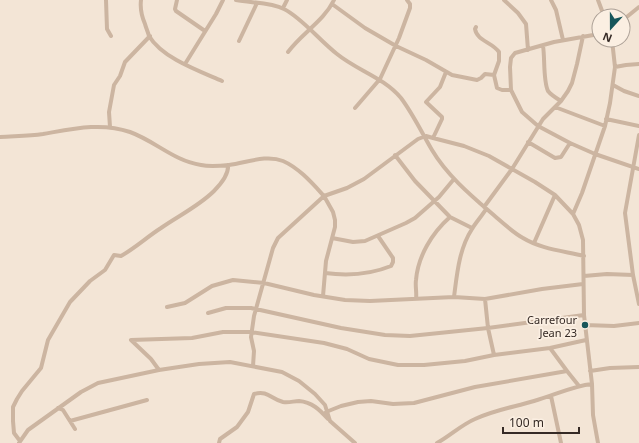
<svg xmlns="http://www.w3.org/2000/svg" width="639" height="443" font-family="'Noto Sans',sans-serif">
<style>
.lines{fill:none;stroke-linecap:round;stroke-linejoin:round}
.street{stroke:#ccb5a1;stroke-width:4}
.poi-dot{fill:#17565a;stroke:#fbefe2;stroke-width:1.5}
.labels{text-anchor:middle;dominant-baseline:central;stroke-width:3.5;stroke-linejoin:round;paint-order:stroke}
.poi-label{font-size:11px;fill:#352a25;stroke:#fbefe2;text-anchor:end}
</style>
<rect width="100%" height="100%" fill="#f3e5d6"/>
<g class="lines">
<path class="street" d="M106,0L107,29L111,36
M141,0C140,8 142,17 145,24C146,28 148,32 149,36C162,58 199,71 222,81
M177,0L175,9L176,11L205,31
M236,0C251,3 270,2 284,9C302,18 320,41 337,54C358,71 383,77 401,98C413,114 422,133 432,150C448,177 474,198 497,218C505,225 514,233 523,238C541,249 564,251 584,256
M504,0L518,13L526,24L528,50
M551,0L556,10L563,40
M598,0L604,16
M332,4L365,28L396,46L426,60L452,75L477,80L481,78L485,74L494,75
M283,8L287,0
M623,20L639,7
M476,27L475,29C477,41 492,42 499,52V61L494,75L497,88L502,90H511
M599,34L554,42L515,53L511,58L510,67L511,90L522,112L538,126L570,143L595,154L639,169
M239,41L257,3
M543,46C545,57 543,81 548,91C551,95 556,98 561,101
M288,52C302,33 324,21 334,0
M185,64L216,14L223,0
M615,67L626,65L639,64
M613,85L624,91L639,96
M555,107L605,126
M355,108L380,79L399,38L410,8V4L407,0
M606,119L639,126
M110,127L109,112L114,85L120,76L125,62L150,36
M639,135L625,213L633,275L639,304
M0,137C14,136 29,136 43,134C72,129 101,122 130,132C155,141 174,161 201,165C210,167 220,166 229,165C246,163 266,154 283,161C299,168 312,183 324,196L347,188L364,179L418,139L426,136L433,138L464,146L489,156L535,182L555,195L573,214L579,225L583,240L584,315L592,384L593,415L598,443
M433,138L442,119V117L426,102L440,87L446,72
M528,142L555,158L561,157L570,143
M395,155L415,181L450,217L472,228
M484,207L512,169L543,119L561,101L568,91L572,83L577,64L583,36
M573,214L582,193L605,126L610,103L615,67L612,40
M332,238L353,242L365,241L406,223L415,218L439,197L454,179
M534,243L555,195
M325,273C348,276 369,275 391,266L393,262V258L378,236
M584,276L607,274L633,275
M454,297C457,274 459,249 472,229C476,222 482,216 486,209
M416,299C417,293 415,286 416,280C418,256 432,233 450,217
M485,299L488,328L494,355
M167,307L185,303L212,286L233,280L264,283L314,295L345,300L370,301L454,297L485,299L542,289L583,284
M208,313L226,308H251L341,328L385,335L410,336L488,328L584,315
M585,325L614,326L639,323
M131,340L192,338L223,332H251L324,343L347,349L369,359L398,365H424L465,361L494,355L550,348L586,340
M131,340L151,359L159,370
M550,348L567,371
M253,366L254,351L251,337L254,316L273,248L278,238L324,196L333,212L335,220V227L326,261L323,296
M590,371L610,368L639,367
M551,396L561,443
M58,408L63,410L75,429
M326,412L341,406L358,402L371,401L393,404L414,403L475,387L567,371L579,386
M70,421L147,400
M20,441L14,433L13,421V407L17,399L22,391L41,368L48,340L70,302L90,281L105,270L114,255L121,256C135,248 147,237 161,228C178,216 199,206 214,191C220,185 229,174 228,165
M19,443L28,430L81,392L98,383L159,370L199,364L230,362L282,372L299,381L315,394L325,405L330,421L355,443
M219,443L220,439L237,427L248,412L254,394C268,390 271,399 283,402C289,403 294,401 299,401C312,402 320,410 328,419
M437,443C450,436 461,425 475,419C494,410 514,407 534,401C553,396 572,386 592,384"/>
</g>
<circle class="poi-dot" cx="585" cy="325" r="4"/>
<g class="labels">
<g class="poi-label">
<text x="577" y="319">Carrefour<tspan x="577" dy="13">Jean 23</tspan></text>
</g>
</g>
<g transform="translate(611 28) rotate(201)"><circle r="19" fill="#fbefe2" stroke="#aca096"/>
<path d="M0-3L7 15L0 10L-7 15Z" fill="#17565a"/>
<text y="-6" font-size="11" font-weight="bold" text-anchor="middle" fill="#352a25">N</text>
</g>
<path d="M503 427v6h76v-6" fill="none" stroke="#352a25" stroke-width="2"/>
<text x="509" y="427" font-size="12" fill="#352a25" stroke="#fbefe2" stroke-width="3" paint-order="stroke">100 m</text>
</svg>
